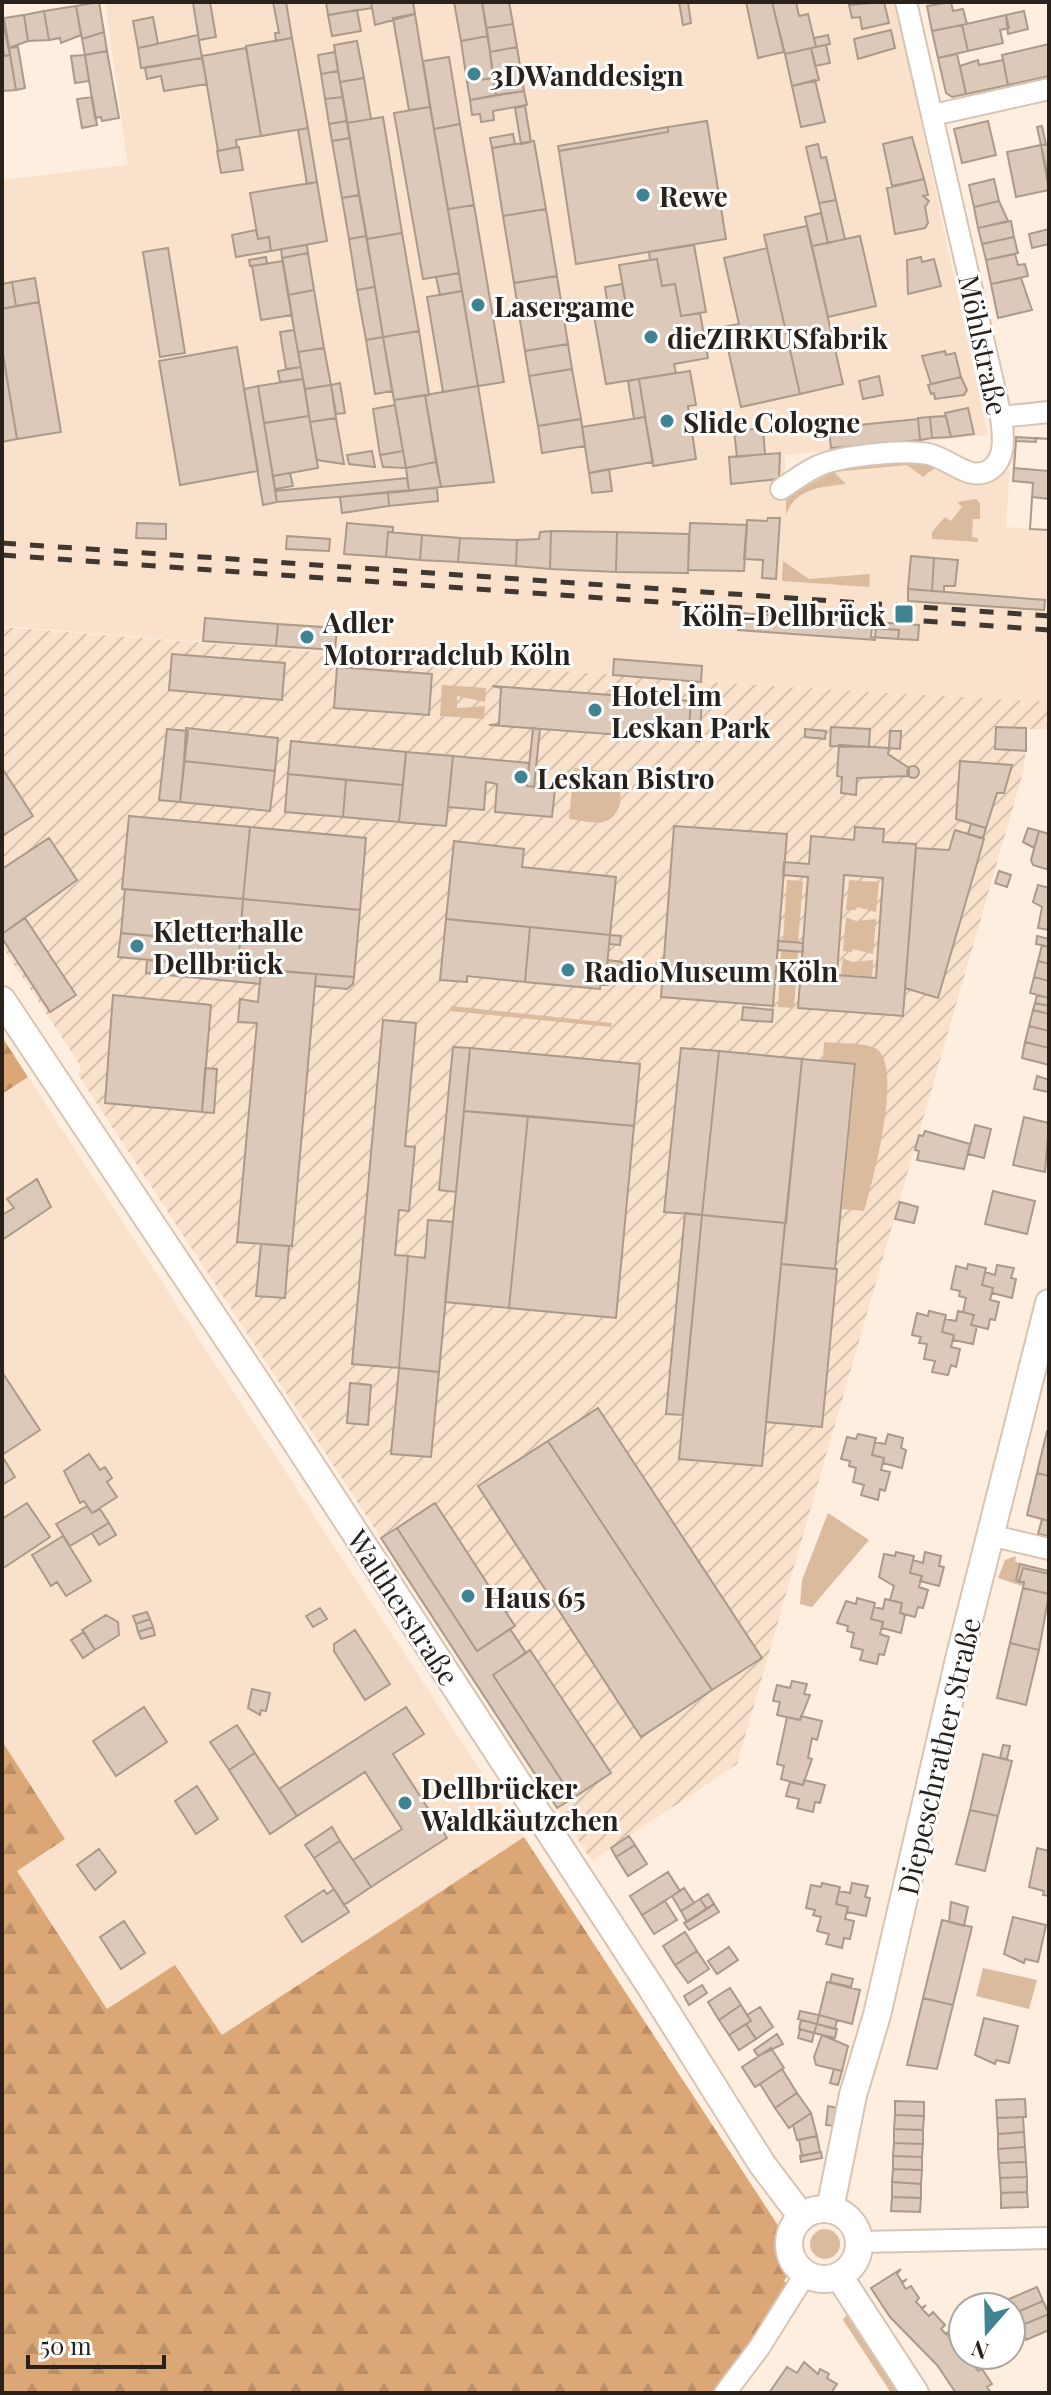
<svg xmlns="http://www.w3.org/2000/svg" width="1051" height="2395" font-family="'Playfair Display',serif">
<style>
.built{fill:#fae1cb}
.industrial{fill:url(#industrial-furrows)}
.green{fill:#dbbb9e}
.forest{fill:url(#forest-firs)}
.building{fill:#dcc9b9;stroke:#ab9a8a;stroke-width:2;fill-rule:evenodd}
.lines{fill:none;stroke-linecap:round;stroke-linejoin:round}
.minor-casing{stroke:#d7c4b3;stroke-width:24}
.tertiary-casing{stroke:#d7c4b3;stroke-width:30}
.minor{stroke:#fff;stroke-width:20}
.tertiary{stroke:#fff;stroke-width:26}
.rail{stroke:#3f3731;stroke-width:5;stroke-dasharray:14 14;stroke-linecap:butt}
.poi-dot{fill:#408393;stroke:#fff;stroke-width:3}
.labels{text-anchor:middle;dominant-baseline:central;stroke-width:6;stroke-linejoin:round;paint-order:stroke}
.poi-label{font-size:28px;font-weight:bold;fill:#29221c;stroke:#fff;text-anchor:start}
.street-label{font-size:28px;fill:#29221c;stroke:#fff}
</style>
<defs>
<pattern id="industrial-furrows" width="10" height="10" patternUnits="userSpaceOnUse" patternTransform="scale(2)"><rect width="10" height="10" fill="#fae1cb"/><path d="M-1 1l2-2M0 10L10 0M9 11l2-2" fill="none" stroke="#d6c1ae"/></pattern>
<pattern id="forest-firs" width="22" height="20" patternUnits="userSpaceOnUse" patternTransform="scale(2)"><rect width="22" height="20" fill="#dba776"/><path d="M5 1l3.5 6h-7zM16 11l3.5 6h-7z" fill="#bc8f66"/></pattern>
</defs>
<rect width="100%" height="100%" fill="#feeee0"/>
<path class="built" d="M105,2H895L988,435L785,455L786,497L839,468L913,460L938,465L968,485L986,482L1010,469L1006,527L1049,530V702L702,682L2,626V180L128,165Z
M28,1077L524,1837L222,2036L108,2010L16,1870L64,1838L2,1741V1094Z"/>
<path class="industrial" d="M2,627L702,682L1049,702V730L1027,729L1024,769L737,1764L592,1861L79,1076L80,1065L2,946Z"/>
<path class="green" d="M913,461L937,466L923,477L907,465L834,472L846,484C822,487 795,488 786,515V498L839,468Z
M976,499L980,503V519H973L972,537L978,538V542L932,539V532L945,517L951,521L962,507L957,502Z
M783,561L809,579L870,574L869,587L782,581Z
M442,685L486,688L485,702L457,696V708L485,706L484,719L440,716Z
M574,768L605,771L616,776C624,791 623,817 603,822C593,824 579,820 569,819Z
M787,880L803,881L798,943L783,941Z
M849,880L879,882L876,912L857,907L856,910H846Z
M846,917L856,921L876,919L873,954L853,949L852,952L843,951Z
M781,951L798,952L794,1008L778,1007Z
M843,958L852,962L873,960L872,977L841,974Z
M451,1006L612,1023L611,1027L450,1011Z
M824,1042C839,1044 861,1042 875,1048C905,1062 872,1185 864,1211L842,1209L856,1064L823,1060Z
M828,1513L869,1540L812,1607L800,1604L802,1580Z
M1016,1556L1015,1561L1020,1563L1016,1580L1023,1582L1022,1586L998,1578L1005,1560Z
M983,1968L1037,1980L1029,2009L976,1996Z
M810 2244a15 15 0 1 1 30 0a15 15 0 1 1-30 0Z
M846,2315L902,2389L891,2393L843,2320Z"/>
<path class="forest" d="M2,1037L28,1077L2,1094Z
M2,1741L65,1839L17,1871L107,2009L175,1965L222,2035L524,1837L781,2230L778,2251L788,2275L784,2281L789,2285L716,2393H2Z"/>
<path class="building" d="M99,2L104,32L82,39L76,6Z
M210,2L216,37L199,40L193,3Z
M273,2H286L292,38L276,41L275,33H279Z
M326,2H371L372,8L328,15Z
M371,2H413L415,14L375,25Z
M454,2H482L488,36L461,41Z
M509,2L513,24L486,28L482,3Z
M679,2H688L691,23L683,25Z
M746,2H772L784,52L758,58Z
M772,2H796L799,16L808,14L816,47L785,54Z
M884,2L889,23L862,29L860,17L852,18L849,5Z
M951,2L953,11L963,9L967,24L932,31L927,6Z
M76,6L81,35L61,43L60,38L49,40L44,11Z
M357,10L361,31L332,36L328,15Z
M44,11L49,40L28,41L24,15Z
M1024,11L1028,29L1008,34L1006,15Z
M415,14L430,107L409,110L393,18Z
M24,15L28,41L9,48L4,18Z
M1006,15L1009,28L1000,30L1003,43L968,51L962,25Z
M153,17L158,44L138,48L133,21Z
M2,18L10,55L4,56L2,50Z
M513,24L517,47L490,52L486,28Z
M962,25L968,51L938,58L932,31Z
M891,30L895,48L858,59L854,39Z
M104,32L107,51L85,55L82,39Z
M198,35L202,58L141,68L138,48Z
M828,35L830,44L816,47L814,38Z
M488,36L493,78L467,82L461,41Z
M292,38L308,128L261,136L246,46Z
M357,41L364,78L340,82L334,45Z
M1049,44V76L1008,85L1002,55Z
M826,45L830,63L815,66L811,48Z
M18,47L25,88L16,90L9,48Z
M517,47L524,91L496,95L490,52Z
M246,48L261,136L236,140L237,147L218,151L202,56Z
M811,48L819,80L792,86L785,54Z
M3,50L4,56L10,55L16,90L2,91Z
M107,51L119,118L102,121L101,117L95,118L85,55Z
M335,52L338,71L321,74L318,55Z
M957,54L966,94L952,97L946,93L938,58Z
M85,55L89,81L75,83L71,56Z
M449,57L460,124L434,129L423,61Z
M202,58L207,84L164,91L161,76L147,79L145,68Z
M978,60L979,65L1003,60L1008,85L966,94L960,66Z
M338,71L343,97L325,99L321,74Z
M364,78L371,119L347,123L340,82Z
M493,78L496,95L470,100L467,82Z
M815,80L825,122L801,127L792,86Z
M524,91L527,105L493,111L494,120L481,122L480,114L472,115L470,100Z
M92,97L97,125L82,128L77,99Z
M343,97L347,121L329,124L325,99Z
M525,106L531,142L521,144L515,108Z
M430,107L459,273L423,279L394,113Z
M383,117L402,233L367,239L347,123Z
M347,121L350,138L332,141L329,124Z
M707,121L726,239L576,264L559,151L668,132V127Z
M988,121L996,155L962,163L954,129Z
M460,124L474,205L448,209L434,129Z
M1042,126L1046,145H1041L1037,127Z
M668,127V132L559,151L558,146Z
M308,128L317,182L307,184L298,130Z
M513,134L515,144L492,148L490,138Z
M912,137L924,179L892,186L883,144Z
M350,138L359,195L342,198L332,141Z
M534,141L546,209L503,216L492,148Z
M818,144L821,158L826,157L836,200L819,203L806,147Z
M1049,144V182L1041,145Z
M1041,145L1049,190L1016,197L1007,152Z
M239,147L243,170L221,173L217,151Z
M924,179L928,195L923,196L929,201L925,207L928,223L925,228L895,234L887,188Z
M994,179L999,201L974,207L969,185Z
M317,182L327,241L271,251L269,237L258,239L250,193Z
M359,195L366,236L349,239L342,198Z
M836,200L845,239L828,243L819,203Z
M999,201L1008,221L978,228L974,207Z
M474,205L504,382L478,386L448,209Z
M546,209L557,276L514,283L503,216Z
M821,213L828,243L812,246L805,217Z
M1011,221L1014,237L982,244L978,228Z
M807,226L843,384L800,394L764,235Z
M1049,229V244L1032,248L1029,234Z
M256,230L258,239L269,237L271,251L236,257L232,235Z
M402,233L419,331L383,337L367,239Z
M366,236L375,287L357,290L349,239Z
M860,236L876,306L828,317L812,246Z
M1014,237L1018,253L986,260L982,244Z
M307,245L308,253L282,258L281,249Z
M694,245L706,312L681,316L675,284L662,286L657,259L650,260L649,252Z
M168,248L185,353L160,357L143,252Z
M767,248L800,394L741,407L723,327L739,324L724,258Z
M308,253L314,290L288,295L282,258Z
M1015,254L1018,265L1025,264L1028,276L991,284L986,260Z
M266,257L267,264L250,266L249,260Z
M921,257L922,262L934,259L941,286L908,294L907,260Z
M657,259L662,286L675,284L681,316L700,313L708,358L674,364L676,373L606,384L593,310L626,304L619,265Z
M283,261L292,315L261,320L252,266Z
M459,273L462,291L440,295L436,277Z
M557,276L568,344L525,351L514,283Z
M35,278L39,302L16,306L12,282Z
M1021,278L1032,310L998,318L991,284Z
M12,282L16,306L2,309V284Z
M622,284L626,304L608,307L605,287Z
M375,287L383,337L366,340L357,290Z
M314,290L324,348L298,352L288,295Z
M462,291L478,386L443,392L427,297Z
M39,302L61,432L17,439L2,348V309Z
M294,330L301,367L286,369L280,332Z
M419,331L429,395L394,400L383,337Z
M383,337L392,391L375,394L366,340Z
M568,344L572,369L529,376L525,351Z
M237,347L258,471L180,485L159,361Z
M2,348L17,439L2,442Z
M324,348L331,385L305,389L298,352Z
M945,351L946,355L955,353L961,377L931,384L922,356Z
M301,367L303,379L280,382L278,371Z
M572,369L581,419L538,426L529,376Z
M690,371L696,405L688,406L696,459L653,466L639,379Z
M879,376L883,395L863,399L859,381Z
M961,377L967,390L964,395L935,399L934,393L931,394L928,385Z
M303,379L309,416L264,423L258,386Z
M639,379L645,417L634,419L628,381Z
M340,383L345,413L336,414L331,385Z
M331,385L336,418L310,422L305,389Z
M258,386L277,502L263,505L244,389Z
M478,386L494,482L441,487L425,395Z
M425,395L436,462L406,468L394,400Z
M395,405L403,451L380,455L373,409Z
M968,408L974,434L951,437L945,413Z
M309,416L318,468L273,476L264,423Z
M946,416L951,437L932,438L930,417Z
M645,417L653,462L589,473L582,427Z
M930,417L932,438L920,440L918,418Z
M336,418L344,464L317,460L310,422Z
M581,419L585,446L542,453L538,426Z
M918,419L920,440L831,448L829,428Z
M763,428L765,454L737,457L734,431Z
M1016,437L1049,439V530L1030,529L1033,483L1013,481Z
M1036,438L1049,439V471L1014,468L1016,441L1036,442Z
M372,451L375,467L349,464L347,455Z
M403,451L406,468L383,467L380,455Z
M780,453L779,479L731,484L729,457Z
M436,462L441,487L409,491L406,468Z
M609,469L612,491L592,493L589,473Z
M290,473L293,486L275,489L273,476Z
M407,478L409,491L277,502L275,491Z
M437,488L438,501L389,506L388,492Z
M388,492L389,506L342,513L340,497Z
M1032,497L1049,499V530L1030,529Z
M768,518H780L776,579L762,578L763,560L744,559L747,520L767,521Z
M137,523L166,524V539L136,538Z
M347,523L393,527V532H388L386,557L344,554Z
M690,523L747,525L744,571L688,570Z
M551,531L617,532L616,572L550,569Z
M551,531L550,569L516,566L517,540L539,539L540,532Z
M388,532L422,535L420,560L386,557Z
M617,532L689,534L688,573L616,572Z
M422,535L460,538L458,562L420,560Z
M287,536L330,539L329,551L286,549Z
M460,538L517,540L516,566L458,562Z
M911,556L934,558L932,591L908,589Z
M934,558L958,560L955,586H944V592L932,591Z
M908,589L1045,600L1044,610L908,601Z
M739,613L876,622L875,640L738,630Z
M205,618L278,624L276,646L203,641Z
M873,622L919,625L918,640L898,639L899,630L872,628Z
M278,624L337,628L335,650L276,646Z
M872,628L899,630L898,639L871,637Z
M172,654L285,663L282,700L169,690Z
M614,659L702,666L701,682L613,675Z
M337,667L432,674L429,715L334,708Z
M492,686L691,701L688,740L489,725L499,724L501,688Z
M691,701L702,702L699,741L688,739Z
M831,727L870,729L869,747L830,746Z
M996,727L1026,728V751L995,749Z
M186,728L278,738L275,771L184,761Z
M533,728L540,729L534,787L527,786Z
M167,729L188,731L180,802L159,800Z
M805,729L826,731L825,739L805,737Z
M890,731H901L900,749L889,748Z
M291,741L406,752L403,785L288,774Z
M839,745L889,748L888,754L909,768V776L857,778L856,795L841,793L842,777L837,776Z
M406,752L453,756L446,826L399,822Z
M453,756L529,763L527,786L555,789L552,817L495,812L497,784L492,783L486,782L484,810L448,807Z
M184,761L275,771L270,811L180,802Z
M960,761L1012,765L1004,793H997L986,828L956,819Z
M907 772a6 6 0 1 1 12 0a6 6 0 1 1-12 0Z
M2,768L33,816L2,836Z
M288,774L346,780L343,817L285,812Z
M346,780L403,785L399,822L343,817Z
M129,816L250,827L243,899L122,889Z
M971,824L986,828L983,838L968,834Z
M674,826L787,834L773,1006L661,997Z
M250,827L366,838L360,910L243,899Z
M855,827L884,829L883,842L916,844L903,1016L798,1008L808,877L783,875L784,862L809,864L811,836L854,840ZM844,875L883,878L876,978L837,975Z
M1028,828L1039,831L1034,848L1023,842Z
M955,830L984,839L938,998L905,988L916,848L949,850Z
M1039,831L1049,834V870L1033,865L1031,860Z
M49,838L77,880L2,934V869Z
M454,841L524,849L522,867L616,877L610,935L446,919Z
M999,871L1011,875L1007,887L995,883Z
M1038,885L1049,888V930L1038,928L1042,907L1033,902Z
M125,889L243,899L240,944L121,933Z
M243,899L360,910L354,977L238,968Z
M25,918L76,995L50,1012L2,938V934Z
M446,919L530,927L525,982L467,976V982L440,980Z
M530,927L610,935L606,976H601L600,989L525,982Z
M121,933L240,944L238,968L118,957Z
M610,935L621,936L620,945L609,944Z
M1037,936L1049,939V947L1036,944Z
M778,941L803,943V952L778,950Z
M1042,945L1049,947V964L1038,961Z
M147,960L261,970L260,984L146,973Z
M608,960L622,962L624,971L608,985L600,984L601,976H606Z
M1038,961L1049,964V981L1034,977Z
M261,969L316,974L292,1246L237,1242L257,1023L238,1022L240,999L258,1002Z
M316,974L354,977L353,984L347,989L315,986Z
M1034,977L1049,981V998L1030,993Z
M113,995L211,1005L202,1112L105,1103Z
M1037,995L1049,998V1006L1035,1003Z
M1035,1003L1049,1006V1014L1033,1010Z
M743,1007L773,1010L772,1022L742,1020Z
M1033,1010L1049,1014V1031L1029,1026Z
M383,1020L416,1023L405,1146L415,1147L409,1211L399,1210L395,1255L408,1256L399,1368L352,1364Z
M1029,1026L1049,1031V1048L1025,1042Z
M1025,1042L1049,1048V1065L1022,1058Z
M453,1047L470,1048L456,1192L439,1190Z
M470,1048L640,1064L634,1126L464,1111Z
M681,1048L719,1051L702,1215L664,1212Z
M719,1051L802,1059L786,1223L702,1215Z
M802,1059L855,1064L835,1269L781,1264Z
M205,1068L217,1069L214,1113L202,1112Z
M1037,1076L1049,1080L1048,1092L1034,1089Z
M464,1111L528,1116L509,1308L445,1302Z
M528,1116L634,1126L616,1318L509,1308Z
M1024,1117L1049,1123L1045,1172L1013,1165Z
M975,1125L991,1129L984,1158L968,1154Z
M925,1131L970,1144L964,1169L917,1160L919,1151L915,1150L919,1135L923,1136Z
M37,1179L51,1207L2,1240V1215L14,1208L7,1199Z
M993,1191L1035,1201L1027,1234L985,1224Z
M900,1202L918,1207L914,1223L895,1219Z
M685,1213L702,1215L683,1415L666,1414Z
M702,1215L785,1223L762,1466L679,1459Z
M428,1220L453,1222L439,1372L399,1368L408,1256L425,1258Z
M261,1244L289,1246L285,1298L256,1296Z
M781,1264L837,1269L822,1427L766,1422Z
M968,1264L986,1268L982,1285L993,1288L990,1300L999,1302L995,1320L990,1319L988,1329L971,1325L974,1315L963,1312L966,1298L959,1296L960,1291L951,1289L956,1266L967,1269Z
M997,1265L1014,1268L1011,1278L1016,1279L1012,1298L992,1293L993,1288L982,1285L985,1272L995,1275Z
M929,1311L946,1315L942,1332L954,1335L951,1347L960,1349L956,1367L951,1365L948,1375L932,1372L935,1361L924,1359L927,1344L919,1343L921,1337L912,1335L917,1313L928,1316Z
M958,1311L974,1315L971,1325L977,1326L973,1344L953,1340L954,1335L942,1332L945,1319L956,1321Z
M399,1368L439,1372L431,1457L391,1454Z
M2,1372L40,1430L2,1455Z
M350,1383L371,1385L368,1425L347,1423Z
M598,1408L762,1658L712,1690L548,1441Z
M1047,1431H1049V1476L1037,1473Z
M858,1434L876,1438L872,1455L884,1458L881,1470L890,1472L885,1491L880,1489L878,1500L861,1495L864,1485L853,1482L856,1468L849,1466L850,1461L841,1459L847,1437L856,1439Z
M888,1434L903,1438L901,1448L906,1450L902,1468L883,1463L884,1458L872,1455L875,1442L885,1444Z
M548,1441L712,1690L641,1737L478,1486Z
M89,1454L100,1470L105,1467L112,1478L107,1482L117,1497L92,1513L84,1501L80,1503L64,1471Z
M2,1456L15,1477L2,1485Z
M1037,1473L1049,1476V1521L1027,1515Z
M27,1503L50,1537L2,1569V1519Z
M435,1503L515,1626L477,1651L397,1528Z
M87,1506L92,1513L100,1509L109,1523L70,1546L56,1524Z
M1042,1519L1049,1521V1536L1038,1534Z
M109,1523L116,1535L99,1545L92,1533Z
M397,1528L477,1651L510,1629L526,1653L493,1675L573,1798L557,1808L381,1538Z
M63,1536L91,1581L66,1596L57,1582L51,1586L32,1555Z
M896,1552L914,1556L910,1573L922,1576L919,1587L928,1590L923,1608L918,1607L915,1617L900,1613L902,1603L890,1600L894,1586L879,1577L884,1554L895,1556Z
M925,1552L941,1556L939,1566L944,1567L939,1586L920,1581L922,1576L910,1573L913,1560L923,1563Z
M1020,1564L1049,1571V1574L1023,1568L1019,1581L1016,1580Z
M1023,1568L1049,1574V1594L1023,1588L1024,1582H1019Z
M1023,1588L1049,1594L1039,1650L1010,1643Z
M857,1598L875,1603L871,1619L883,1622L880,1634L889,1637L884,1655L879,1654L877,1664L860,1660L863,1650L851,1647L854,1633L847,1631L848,1626L837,1623L846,1601L856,1604Z
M885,1599L902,1603L900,1613L905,1615L901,1633L882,1628L883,1622L871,1619L874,1607L883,1609Z
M320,1608L327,1619L313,1627L306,1616Z
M147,1612L150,1619L136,1624L133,1616Z
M106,1615L118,1622L119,1635L95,1650L82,1630Z
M150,1619L153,1627L138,1632L136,1624Z
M153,1627L155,1635L141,1639L138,1632Z
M355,1630L390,1684L365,1700L334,1651V1644Z
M84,1632L95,1650L83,1658L71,1640Z
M1010,1643L1039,1650L1026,1705L997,1698Z
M530,1650L611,1773L573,1798L493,1675Z
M792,1681L807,1684L804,1694L810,1695L800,1720L777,1715L780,1702L773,1701L777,1685L790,1688Z
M252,1689L270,1693L266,1711L261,1710L260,1715L248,1708Z
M144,1707L167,1742L116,1776L93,1741Z
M406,1707L424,1734L393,1754L447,1838L371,1887L353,1860L402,1829L365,1772L297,1816L279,1789Z
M801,1716L822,1721L817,1740L812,1738L808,1758L812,1759L803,1785L781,1779L784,1766L777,1764L787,1717L800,1720Z
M237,1725L255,1753L229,1770L210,1742Z
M1003,1745L1010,1746L1007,1759L1000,1758Z
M255,1753L297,1816L270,1834L229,1770Z
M983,1754L1012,1761L998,1816L970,1810Z
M804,1780L825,1785L820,1803L815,1802L813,1812L797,1808L799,1799L786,1796L790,1782L803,1785Z
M197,1786L218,1819L196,1834L175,1801Z
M970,1810L998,1816L985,1871L956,1864Z
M332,1827L340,1841L314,1858L305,1845Z
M629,1836L635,1845L616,1857L611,1848Z
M340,1841L371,1887L344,1905L314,1858Z
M635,1845L647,1864L628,1876L616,1857Z
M1037,1848L1049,1851V1896L1043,1895L1044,1891L1029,1887Z
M99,1849L116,1872L95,1890L77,1865Z
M668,1872L680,1891L642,1915L630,1896Z
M822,1883L840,1887L836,1904L848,1907L845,1919L854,1921L850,1939L844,1938L842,1948L826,1944L829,1934L817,1931L821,1917L813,1915L815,1910L806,1908L811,1885L821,1887Z
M852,1883L868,1886L865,1897L870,1898L866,1916L847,1912L848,1907L836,1904L839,1891L850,1893Z
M684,1888L694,1903L681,1911L672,1896Z
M334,1889L349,1912L302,1942L285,1916L324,1890L327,1894Z
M708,1894L714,1904L707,1909L700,1899Z
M700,1899L707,1909L687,1922L681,1911Z
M665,1901L677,1920L654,1934L642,1915Z
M951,1902L968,1907L964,1926L949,1922Z
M714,1904L719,1912L689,1930L684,1923Z
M1013,1917L1046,1925L1038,1962L1025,1959L1024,1963L1004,1954Z
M942,1920L972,1927L953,2005L923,1998Z
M124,1921L145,1953L121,1969L100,1937Z
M685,1932L697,1951L675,1965L663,1946Z
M729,1947L738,1960L717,1974L708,1961Z
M697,1951L709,1969L688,1983L675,1965Z
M832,1974L853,1979L851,1987L830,1982Z
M827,1982L860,1990L852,2024L819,2015Z
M702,1985L707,1993L689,2005L684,1996Z
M730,1988L741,2005L719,2020L708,2002Z
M923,1998L953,2005L937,2069L907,2065Z
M741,2005L751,2021L729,2035L719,2020Z
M760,2007L773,2027L756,2039L746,2024L751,2021L747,2015Z
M800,2011L819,2015L817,2024L798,2019Z
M819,2015L837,2020L835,2029L817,2024Z
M984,2018L1018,2026L1009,2063L996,2060L995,2064L975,2055Z
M801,2020L817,2024L814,2033L799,2029Z
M746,2024L756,2039L739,2050L729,2035Z
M817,2024L837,2029L835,2038L814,2033Z
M800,2029L814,2033L812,2042L798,2038Z
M777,2034L783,2044L758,2056L754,2050Z
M822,2035L848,2046L842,2071L816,2065L814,2057Z
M771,2048L784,2068L755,2087L742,2067Z
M782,2069L797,2093L775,2108L760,2084Z
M834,2069L842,2071L838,2085L830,2083Z
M797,2093L811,2113L789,2128L775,2108Z
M1025,2099L1026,2117L997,2118L996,2100Z
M895,2101L924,2102V2116L895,2115Z
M828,2106L837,2108L833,2126L826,2125Z
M811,2113L817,2136L797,2140L793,2125Z
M895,2115L924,2116L923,2130L894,2129Z
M1023,2117L1024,2132L998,2134L997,2118Z
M894,2129L923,2130V2144L894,2143Z
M1024,2132L1025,2147L998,2149V2134Z
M817,2136L820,2152L802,2156L799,2140Z
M894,2143L923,2144L922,2157L893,2156Z
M1025,2147L1026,2162L999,2163L998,2149Z
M821,2152L822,2158L801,2162L800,2156Z
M893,2156L922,2157V2170L893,2169Z
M1026,2162L1027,2177L1000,2178L999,2163Z
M893,2169L922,2170L921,2184L892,2182Z
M1027,2177V2192L1001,2193L1000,2178Z
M892,2182L921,2184V2198L892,2197Z
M1027,2192L1028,2207L1001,2208V2193Z
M892,2197L921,2198L920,2212L891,2211Z
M901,2269L897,2274L902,2282L907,2279L902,2283L906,2289L911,2286L919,2298L916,2302L922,2308L926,2305L922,2309L929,2316L933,2312L945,2325L941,2329L946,2334L950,2330L947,2334L951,2339L955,2336L963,2344V2355L971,2360L976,2358L971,2361L978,2371L982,2369L992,2384L987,2387L991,2393H956L937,2365L890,2317L871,2288Z
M1037,2287L1043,2301L1015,2313L1009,2299Z
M1043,2301L1049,2314L1020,2326L1015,2313Z
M1049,2314V2330L1026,2340L1020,2326Z
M804,2362L818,2374L820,2369L829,2374L827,2378L837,2384L831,2393H769L787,2367L797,2373Z"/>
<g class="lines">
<defs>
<path id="minor" d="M933,115L1049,89
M1001,417L1049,412
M781,489C793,481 805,472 818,466C839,456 904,449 928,454C948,457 970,484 991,469C1007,457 1003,434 1001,417L906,2
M989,1535L1049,1549
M859,2242L1049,2238
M725,2393L759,2348L806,2273"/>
<path id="tertiary" d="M2,1000L268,1399L652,1989L762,2164L802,2217
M830,2209L853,2095L877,2015L960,1655L1049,1303
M789 2244a35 35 0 1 1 70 0a35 35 0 1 1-70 0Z
M839,2276L915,2393"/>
</defs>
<use href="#minor" class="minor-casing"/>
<use href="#tertiary" class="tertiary-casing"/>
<use href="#minor" class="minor"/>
<use href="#tertiary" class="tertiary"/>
<path class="rail" d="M2,543L1049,616
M2,555L1049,630"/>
</g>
<g class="poi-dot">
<circle cx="474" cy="74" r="8"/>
<circle cx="643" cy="195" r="8"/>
<circle cx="478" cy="305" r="8"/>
<circle cx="651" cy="337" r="8"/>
<circle cx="667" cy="421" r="8"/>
<rect x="894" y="604" width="20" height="20" rx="4"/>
<circle cx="307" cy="637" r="8"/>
<circle cx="595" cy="710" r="8"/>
<circle cx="521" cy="777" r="8"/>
<circle cx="137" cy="946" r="8"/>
<circle cx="568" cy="970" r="8"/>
<circle cx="468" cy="1596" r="8"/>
<circle cx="405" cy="1803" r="8"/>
</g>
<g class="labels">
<g class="poi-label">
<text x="490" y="74">3DWanddesign</text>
<text x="659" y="195">Rewe</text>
<text x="494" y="305">Lasergame</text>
<text x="667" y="337">dieZIRKUSfabrik</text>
<text x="683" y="421">Slide Cologne</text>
<text x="886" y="614" text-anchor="end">Köln-Dellbrück</text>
<text x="323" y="621">Adler<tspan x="323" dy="32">Motorradclub Köln</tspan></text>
<text x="611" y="694">Hotel im<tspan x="611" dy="32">Leskan Park</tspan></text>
<text x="537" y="777">Leskan Bistro</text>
<text x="153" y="930">Kletterhalle<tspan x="153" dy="32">Dellbrück</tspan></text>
<text x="584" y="970">RadioMuseum Köln</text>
<text x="484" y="1596">Haus 65</text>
<text x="421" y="1787">Dellbrücker<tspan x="421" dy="32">Waldkäutzchen</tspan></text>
</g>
<g class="street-label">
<text transform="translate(984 345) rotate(78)">Möhlstraße</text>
<text transform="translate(404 1607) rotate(57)">Waltherstraße</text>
<text transform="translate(938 1756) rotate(-77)">Diepeschrather Straße</text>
</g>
</g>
<rect width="1051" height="2395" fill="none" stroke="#29221c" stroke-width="8"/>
<g transform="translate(987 2331) rotate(200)"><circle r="38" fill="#ffffff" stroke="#a9a7a4" stroke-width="2"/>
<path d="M0-6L14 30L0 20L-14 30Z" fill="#408393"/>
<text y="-12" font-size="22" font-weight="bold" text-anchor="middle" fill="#29221c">N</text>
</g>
<path d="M28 2355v12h136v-12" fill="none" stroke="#29221c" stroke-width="4"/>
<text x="40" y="2355" font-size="24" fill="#29221c" stroke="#ffffff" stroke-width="6" paint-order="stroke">50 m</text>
</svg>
